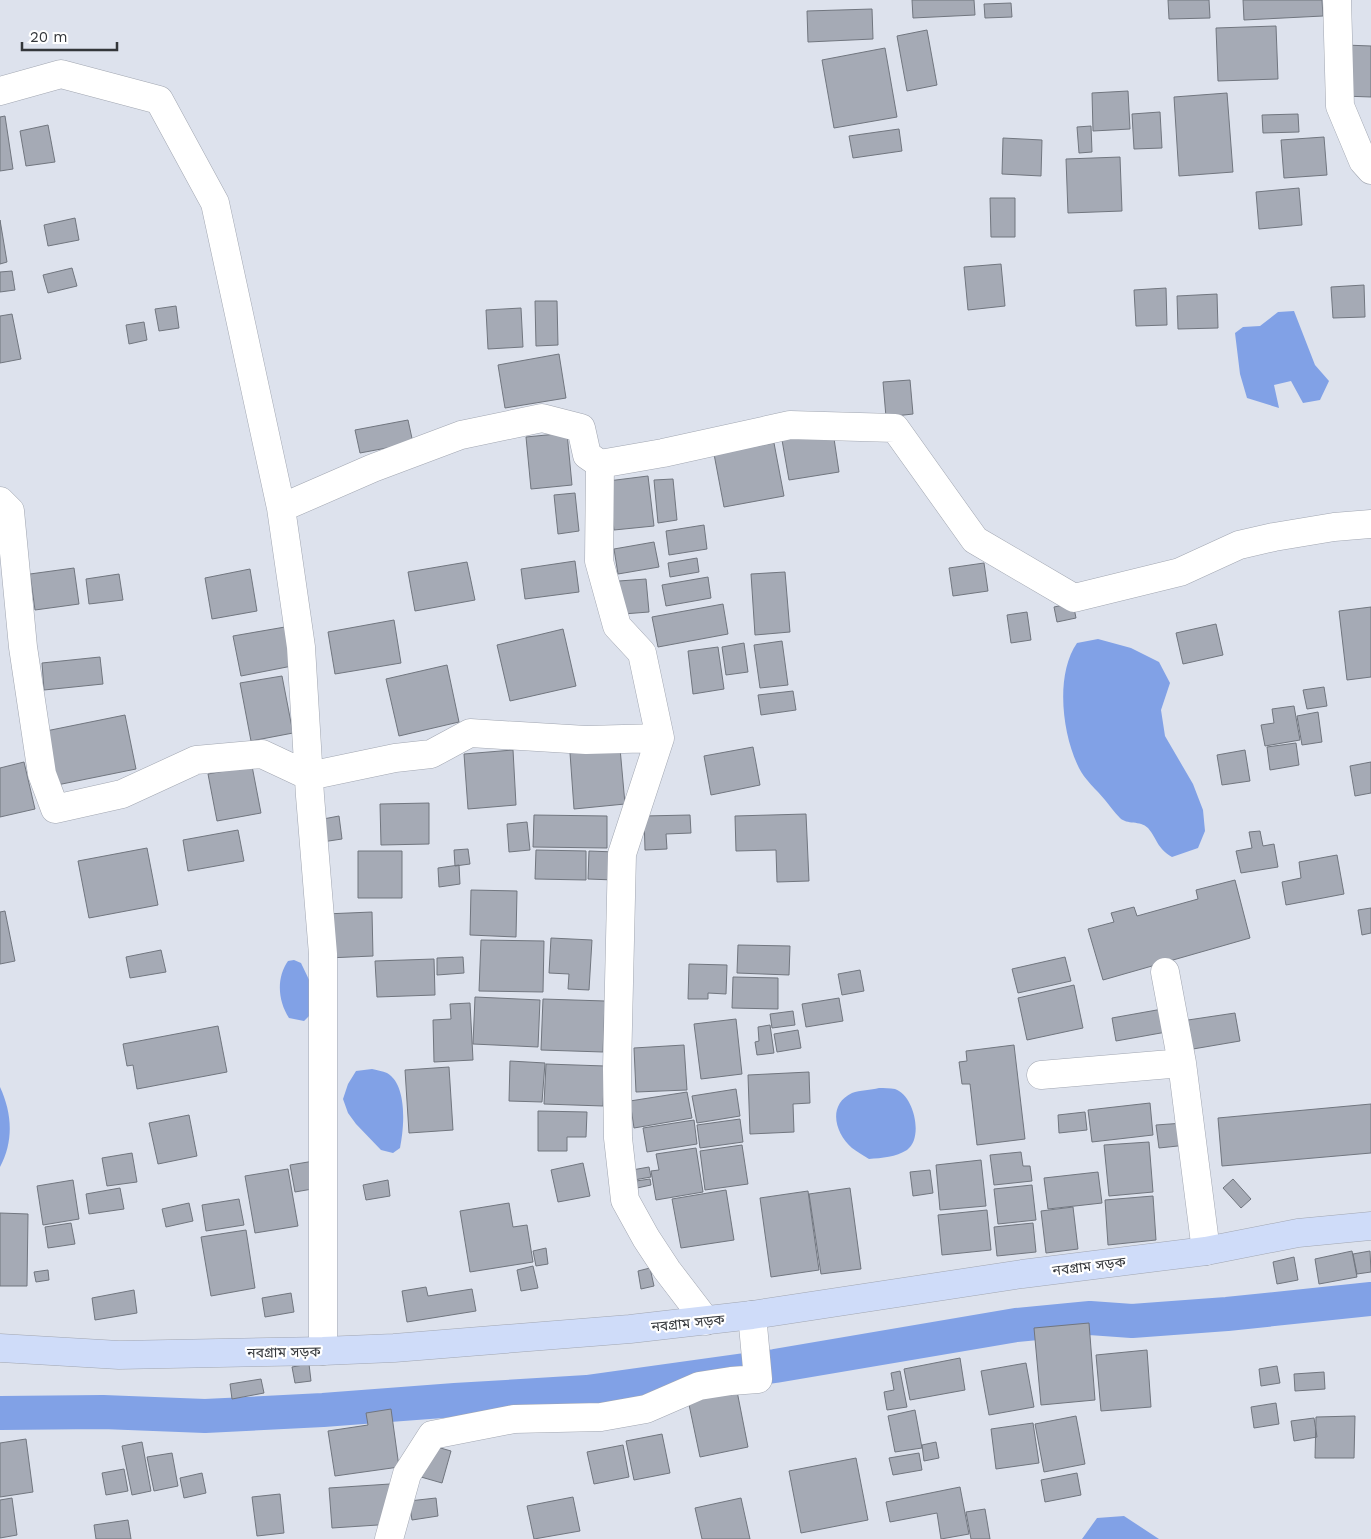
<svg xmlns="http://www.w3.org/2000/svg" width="1371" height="1539" font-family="'Work Sans','Noto Sans Bengali',sans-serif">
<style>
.water{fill:#81a1e6}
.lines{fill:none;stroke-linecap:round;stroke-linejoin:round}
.canal{stroke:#81a1e6;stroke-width:34}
.building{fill:#a5aab5;stroke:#71767f}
.minor-casing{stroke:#a1a6b1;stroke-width:29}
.secondary-casing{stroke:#a1a6b1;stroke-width:29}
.minor{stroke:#fff;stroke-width:28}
.secondary{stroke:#cfdcf9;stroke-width:28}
.labels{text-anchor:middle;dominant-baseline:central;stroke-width:4.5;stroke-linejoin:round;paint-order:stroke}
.street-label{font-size:14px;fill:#33363a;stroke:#fff}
</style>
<rect width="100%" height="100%" fill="#dde2ed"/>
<path class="water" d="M1294,311L1315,365L1329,381L1320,400L1303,403L1291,381L1274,385L1279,408L1247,398L1240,374L1235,333L1243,327L1260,326L1278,312Z
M1098,639L1131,648L1159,662L1170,683L1161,710L1165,736L1193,784L1203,810L1205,831L1198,848L1172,857C1156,847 1158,840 1148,828C1140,820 1127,825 1120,818C1114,812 1110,806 1105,800C1097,790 1084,779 1079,768C1062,734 1055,675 1077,643Z
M294,960L301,963L312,986L310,1015L304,1021L289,1018C278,1001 276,978 288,961Z
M372,1069C376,1070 383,1071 387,1073C408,1085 404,1129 400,1148L393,1153L381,1150L356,1124L348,1113L343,1099L348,1084L356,1071Z
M0,1087C12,1113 14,1141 0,1167Z
M879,1088C884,1088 890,1088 895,1089C914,1095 924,1138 907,1150C896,1157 882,1158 869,1159C863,1155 857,1152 852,1148C835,1133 827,1105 852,1093C860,1090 871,1090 879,1088Z
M1124,1516L1159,1539H1082L1097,1518Z"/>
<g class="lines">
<path class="canal" d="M0,1413L103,1412L205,1416L323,1410L455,1400L587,1392L775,1366L1016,1325L1090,1318L1132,1321L1227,1314L1371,1299"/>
</g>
<path class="building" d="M912,0H974L975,15L913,18Z
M1168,0H1209L1210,18L1169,19Z
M1243,0H1322L1323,16L1244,20Z
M1011,3L1012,17L985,18L984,4Z
M872,9L873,39L808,42L807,11Z
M1276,26L1278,79L1218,81L1216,28Z
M927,30L937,85L907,91L897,36Z
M1345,45L1371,46V97L1343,96Z
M885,48L897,117L834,128L822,60Z
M1128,91L1130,129L1093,131L1092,93Z
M1227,93L1233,172L1179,176L1174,97Z
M1160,112L1162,148L1134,149L1132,114Z
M1298,114L1299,132L1263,133L1262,115Z
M5,116L13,169L0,171V117Z
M48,125L55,162L26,166L20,131Z
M1091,126L1092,152L1079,153L1077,127Z
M899,129L902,151L853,158L849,136Z
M1324,137L1327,175L1284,178L1281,140Z
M1003,138L1042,140L1041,176L1002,174Z
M1120,157L1122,211L1068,213L1066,159Z
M1299,188L1302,225L1259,229L1256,192Z
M990,198H1015V237H991Z
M75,218L79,240L48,246L44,225Z
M0,220L7,262L0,264Z
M1001,264L1005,306L968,310L964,267Z
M72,268L77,286L48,293L43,275Z
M12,271L15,290L0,292V272Z
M1364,285L1365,317L1333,318L1331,287Z
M1166,288L1167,325L1136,326L1134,290Z
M1217,294L1218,328L1178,329L1177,296Z
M535,301H557L558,345L536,346Z
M176,306L179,328L159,331L155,309Z
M521,308L523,347L488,349L486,310Z
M12,314L21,359L0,363V316Z
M144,322L147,340L129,344L126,325Z
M559,354L566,398L505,408L498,365Z
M910,380L913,414L886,417L883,382Z
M408,420L413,443L360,453L355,430Z
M833,432L839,472L789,480L782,440Z
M567,433L572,485L531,489L526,437Z
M774,443L784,496L724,507L714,454Z
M648,476L654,526L614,530L608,481Z
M673,479L677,520L658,523L654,480Z
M575,493L579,531L558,534L554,495Z
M704,525L707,549L669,555L666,531Z
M654,542L659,567L618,574L614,549Z
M697,558L699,572L670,577L668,563Z
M575,561L579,592L525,599L521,569Z
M467,562L475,600L415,611L408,572Z
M984,563L988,591L953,596L949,568Z
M74,568L79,604L35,610L30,574Z
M250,569L257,611L212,619L205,578Z
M785,572L790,632L755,635L751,574Z
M119,574L123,600L89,604L86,579Z
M708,577L711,598L666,606L662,585Z
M646,579L649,612L623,614L619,581Z
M1073,603L1076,618L1057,622L1054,607Z
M723,604L728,634L658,647L652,617Z
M1371,607V677L1347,680L1339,611Z
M1027,612L1031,640L1011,643L1007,615Z
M394,620L401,663L335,674L328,632Z
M1216,624L1223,655L1183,664L1176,633Z
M285,627L292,666L241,676L233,636Z
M563,629L576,686L510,701L497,645Z
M782,641L788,685L760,688L754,645Z
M744,643L748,672L726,675L722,647Z
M718,647L724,689L693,694L688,651Z
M100,657L103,684L44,690L42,663Z
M447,665L459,722L399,736L386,679Z
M282,676L293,733L251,741L240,683Z
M1324,687L1327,706L1307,709L1303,690Z
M793,691L796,710L761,715L758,695Z
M1294,706L1300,740L1265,746L1261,725L1274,723L1272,709Z
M1318,712L1322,742L1302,745L1297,716Z
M125,715L136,769L57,785L46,731Z
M1296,743L1299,765L1270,770L1267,747Z
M753,747L760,785L711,795L704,756Z
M620,748L625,804L574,809L570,753Z
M513,750L516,805L468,809L464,754Z
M1245,750L1250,781L1222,785L1217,755Z
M24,762L35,809L0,817V768Z
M1371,762V793L1355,796L1350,766Z
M252,766L261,813L217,821L208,774Z
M429,803V844L381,845L380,804Z
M806,814L809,881L777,882L776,850L736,851L735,816Z
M534,815L607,816V848L533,847Z
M690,815L691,833L666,834L667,849L645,850L644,816Z
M339,816L342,839L322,842L318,820Z
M527,822L530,850L509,852L507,824Z
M238,830L244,861L188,871L183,840Z
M1260,831L1263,846L1274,844L1278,867L1241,873L1236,851L1252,848L1249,832Z
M147,848L158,905L89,918L78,861Z
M468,849L470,864L455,866L454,850Z
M536,850L586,851V880L535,879Z
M358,851H402V898H358Z
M589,851L615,852L614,880L588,879Z
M1337,855L1344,894L1286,905L1282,882L1301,878L1299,862Z
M459,865L460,884L439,887L438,868Z
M1235,880L1250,938L1103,980L1088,929L1114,922L1111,913L1134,907L1137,916L1198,899L1196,890Z
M471,890L517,891L516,937L470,935Z
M1371,908V933L1362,935L1358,910Z
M5,911L15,961L0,964V912Z
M372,912L373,956L327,958L325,914Z
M551,938L592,940L589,990L568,989L569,974L549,973Z
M481,940L544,941L543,992L479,991Z
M738,945L790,946L789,975L737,973Z
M161,950L166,972L130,978L126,957Z
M463,957L464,973L437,975V958Z
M1065,957L1071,981L1018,993L1012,969Z
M434,959L435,995L377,997L375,961Z
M689,964L727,965L726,994L708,993V999H688Z
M860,970L864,991L842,995L838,974Z
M733,977L778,978V1009L732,1008Z
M1074,985L1083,1028L1027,1040L1018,998Z
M475,997L540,1000L538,1047L473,1044Z
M839,998L843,1021L806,1027L802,1004Z
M543,999L605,1001L603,1052L541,1050Z
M470,1003L473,1060L434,1062L433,1020L451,1019L450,1004Z
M1168,1008L1172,1031L1116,1041L1112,1018Z
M793,1011L795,1025L772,1028L770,1014Z
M1235,1013L1240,1041L1193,1049L1188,1020Z
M736,1019L742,1074L701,1079L694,1024Z
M770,1025L774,1053L757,1055L755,1042L759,1041L758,1027Z
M218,1026L227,1072L137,1089L133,1065L127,1066L123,1044Z
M798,1030L801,1048L777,1052L774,1034Z
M684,1045L687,1090L636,1092L634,1048Z
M1014,1045L1025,1139L977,1145L970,1084H962L959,1062L967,1061L966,1051Z
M510,1061L545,1063L542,1102L509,1101Z
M546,1064L605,1066L603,1106L544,1104Z
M449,1067L453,1130L409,1133L405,1070Z
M809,1072L810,1103L793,1104L794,1132L750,1134L748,1075Z
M736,1089L740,1116L697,1123L692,1096Z
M687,1092L692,1118L634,1128L630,1101Z
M1150,1103L1153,1135L1092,1142L1088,1110Z
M1371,1104V1153L1222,1166L1218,1118Z
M538,1111L587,1112L586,1137H567V1151H538Z
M1085,1112L1087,1130L1059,1133L1058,1115Z
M189,1115L197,1156L158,1164L149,1123Z
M740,1119L743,1142L700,1148L697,1125Z
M694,1120L697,1144L647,1152L643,1128Z
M1184,1123L1187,1145L1159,1148L1156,1125Z
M1149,1142L1153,1192L1109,1196L1104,1145Z
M742,1145L748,1184L705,1190L700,1151Z
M696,1148L703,1192L656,1200L651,1171L659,1170L656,1154Z
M1021,1152L1023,1166H1030L1032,1181L994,1185L990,1155Z
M132,1153L137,1182L107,1186L102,1158Z
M981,1160L986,1206L940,1210L936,1165Z
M314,1161L318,1188L295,1192L290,1165Z
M583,1163L590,1196L558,1202L551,1170Z
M649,1167L651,1177L634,1180L632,1170Z
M288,1169L298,1226L255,1233L245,1176Z
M930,1170L933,1193L913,1196L910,1172Z
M1098,1172L1102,1203L1048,1209L1044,1178Z
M650,1179L651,1185L637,1188L636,1181Z
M1233,1179L1251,1199L1241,1208L1223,1188Z
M73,1180L79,1219L43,1225L37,1186Z
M388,1180L390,1196L366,1200L363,1185Z
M1032,1185L1036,1220L998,1224L994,1189Z
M120,1188L124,1209L89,1214L86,1194Z
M850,1188L861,1269L821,1274L809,1194Z
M726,1190L734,1240L681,1248L672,1199Z
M808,1191L819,1270L771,1277L760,1198Z
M1153,1196L1156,1240L1108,1245L1105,1200Z
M239,1199L244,1225L206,1231L202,1205Z
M189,1203L193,1221L166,1227L162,1209Z
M509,1203L513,1227L527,1225L533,1262L470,1272L460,1211Z
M1073,1207L1078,1249L1046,1253L1041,1211Z
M987,1210L991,1250L942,1255L938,1215Z
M0,1213L28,1214L27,1286H0Z
M71,1223L75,1244L48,1248L45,1227Z
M1033,1223L1036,1252L997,1256L994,1227Z
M246,1230L255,1288L211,1296L201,1237Z
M546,1248L548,1264L536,1266L533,1251Z
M1352,1251L1357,1277L1319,1284L1315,1259Z
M1370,1251L1371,1272L1357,1274L1353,1254Z
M1294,1257L1298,1280L1277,1284L1273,1262Z
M533,1266L538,1288L521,1291L517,1270Z
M650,1268L654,1286L641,1289L638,1271Z
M48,1270L49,1280L36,1282L34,1272Z
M426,1287L428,1296L472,1289L476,1311L407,1322L402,1291Z
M134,1290L137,1313L95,1320L92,1298Z
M291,1293L294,1312L265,1317L262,1298Z
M1089,1323L1095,1400L1041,1405L1034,1328Z
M1147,1350L1151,1407L1101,1411L1096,1355Z
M960,1358L965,1390L910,1400L904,1369Z
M1026,1363L1034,1407L989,1415L981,1371Z
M309,1364L311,1381L295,1383L292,1367Z
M1277,1366L1280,1383L1261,1386L1259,1369Z
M900,1371L907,1407L887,1410L884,1392L894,1390L891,1373Z
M1324,1372L1325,1389L1295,1391L1294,1374Z
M261,1379L264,1393L232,1399L230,1384Z
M736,1386L748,1447L700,1457L687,1395Z
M1276,1403L1279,1424L1254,1428L1251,1407Z
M391,1409L399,1467L335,1476L328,1431L368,1425L366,1413Z
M915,1410L922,1448L895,1452L888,1416Z
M1076,1416L1085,1464L1044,1472L1035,1424Z
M1355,1416L1354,1458H1315L1316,1417Z
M1314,1418L1317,1437L1294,1441L1291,1421Z
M1033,1423L1039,1463L996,1469L991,1429Z
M662,1434L670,1473L634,1480L626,1441Z
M26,1439L33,1492L0,1497V1443Z
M142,1442L151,1491L132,1495L122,1446Z
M936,1442L939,1458L924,1461L922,1445Z
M430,1445L451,1451L442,1483L421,1477Z
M623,1445L629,1477L594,1484L587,1452Z
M172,1453L178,1486L154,1491L147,1457Z
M919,1453L922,1470L893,1475L889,1458Z
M856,1458L868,1520L801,1533L789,1471Z
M124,1469L128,1491L106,1495L102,1473Z
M202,1473L206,1493L184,1498L180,1478Z
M1077,1473L1081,1495L1045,1502L1041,1480Z
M390,1484L393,1524L332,1528L329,1488Z
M960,1487L969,1534L941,1539L937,1513L890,1522L886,1502Z
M280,1494L284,1533L257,1536L252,1497Z
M573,1497L580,1531L534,1539L527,1506Z
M12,1498L17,1535L0,1538V1500Z
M436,1498L438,1516L412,1520L409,1501Z
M741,1498L750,1539H702L695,1508Z
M985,1509L990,1539H971L966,1512Z
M128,1520L131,1539H96L94,1525Z"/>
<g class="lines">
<defs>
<path id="minor" d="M1337,0L1340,106L1363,161L1371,170
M0,91L61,74L159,100L215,203L281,508L301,647L310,796L323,954V1351
M600,464L599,561L617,626L642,653L660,738L622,854L617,1069L618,1138L625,1200L646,1238L667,1270L706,1321
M0,501L10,511L23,647L42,774L55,809L122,794L196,760L262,754L309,776L395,758L431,754L470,733L586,740L660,738
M281,508L373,468L461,435L542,418L581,428L587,455L600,464L663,453L790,425L895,428L975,540L1074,598L1180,572L1239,545L1274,537L1334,527L1371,524
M1165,972L1182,1063L1206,1251
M1041,1075L1182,1063
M389,1539L407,1474L432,1435L514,1419L601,1417L646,1409L699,1386L731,1381L758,1379L752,1315"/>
<path id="secondary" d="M0,1348L119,1355L323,1351L394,1348L630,1329L752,1315L1022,1274L1206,1251L1298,1233L1371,1226"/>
</defs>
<use href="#minor" class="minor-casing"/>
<use href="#secondary" class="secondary-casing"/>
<use href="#minor" class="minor"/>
<use href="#secondary" class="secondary"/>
</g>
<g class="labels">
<g class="street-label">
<text transform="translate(1089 1266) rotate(-7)">নবগ্রাম সড়ক</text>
<text transform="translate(688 1323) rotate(-6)">নবগ্রাম সড়ক</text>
<text transform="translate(284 1352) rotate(-1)">নবগ্রাম সড়ক</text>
</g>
</g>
<path d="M22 42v8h95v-8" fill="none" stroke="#33363a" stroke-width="2.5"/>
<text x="30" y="42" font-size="15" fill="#33363a" stroke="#ffffff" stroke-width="4" paint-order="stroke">20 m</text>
</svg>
